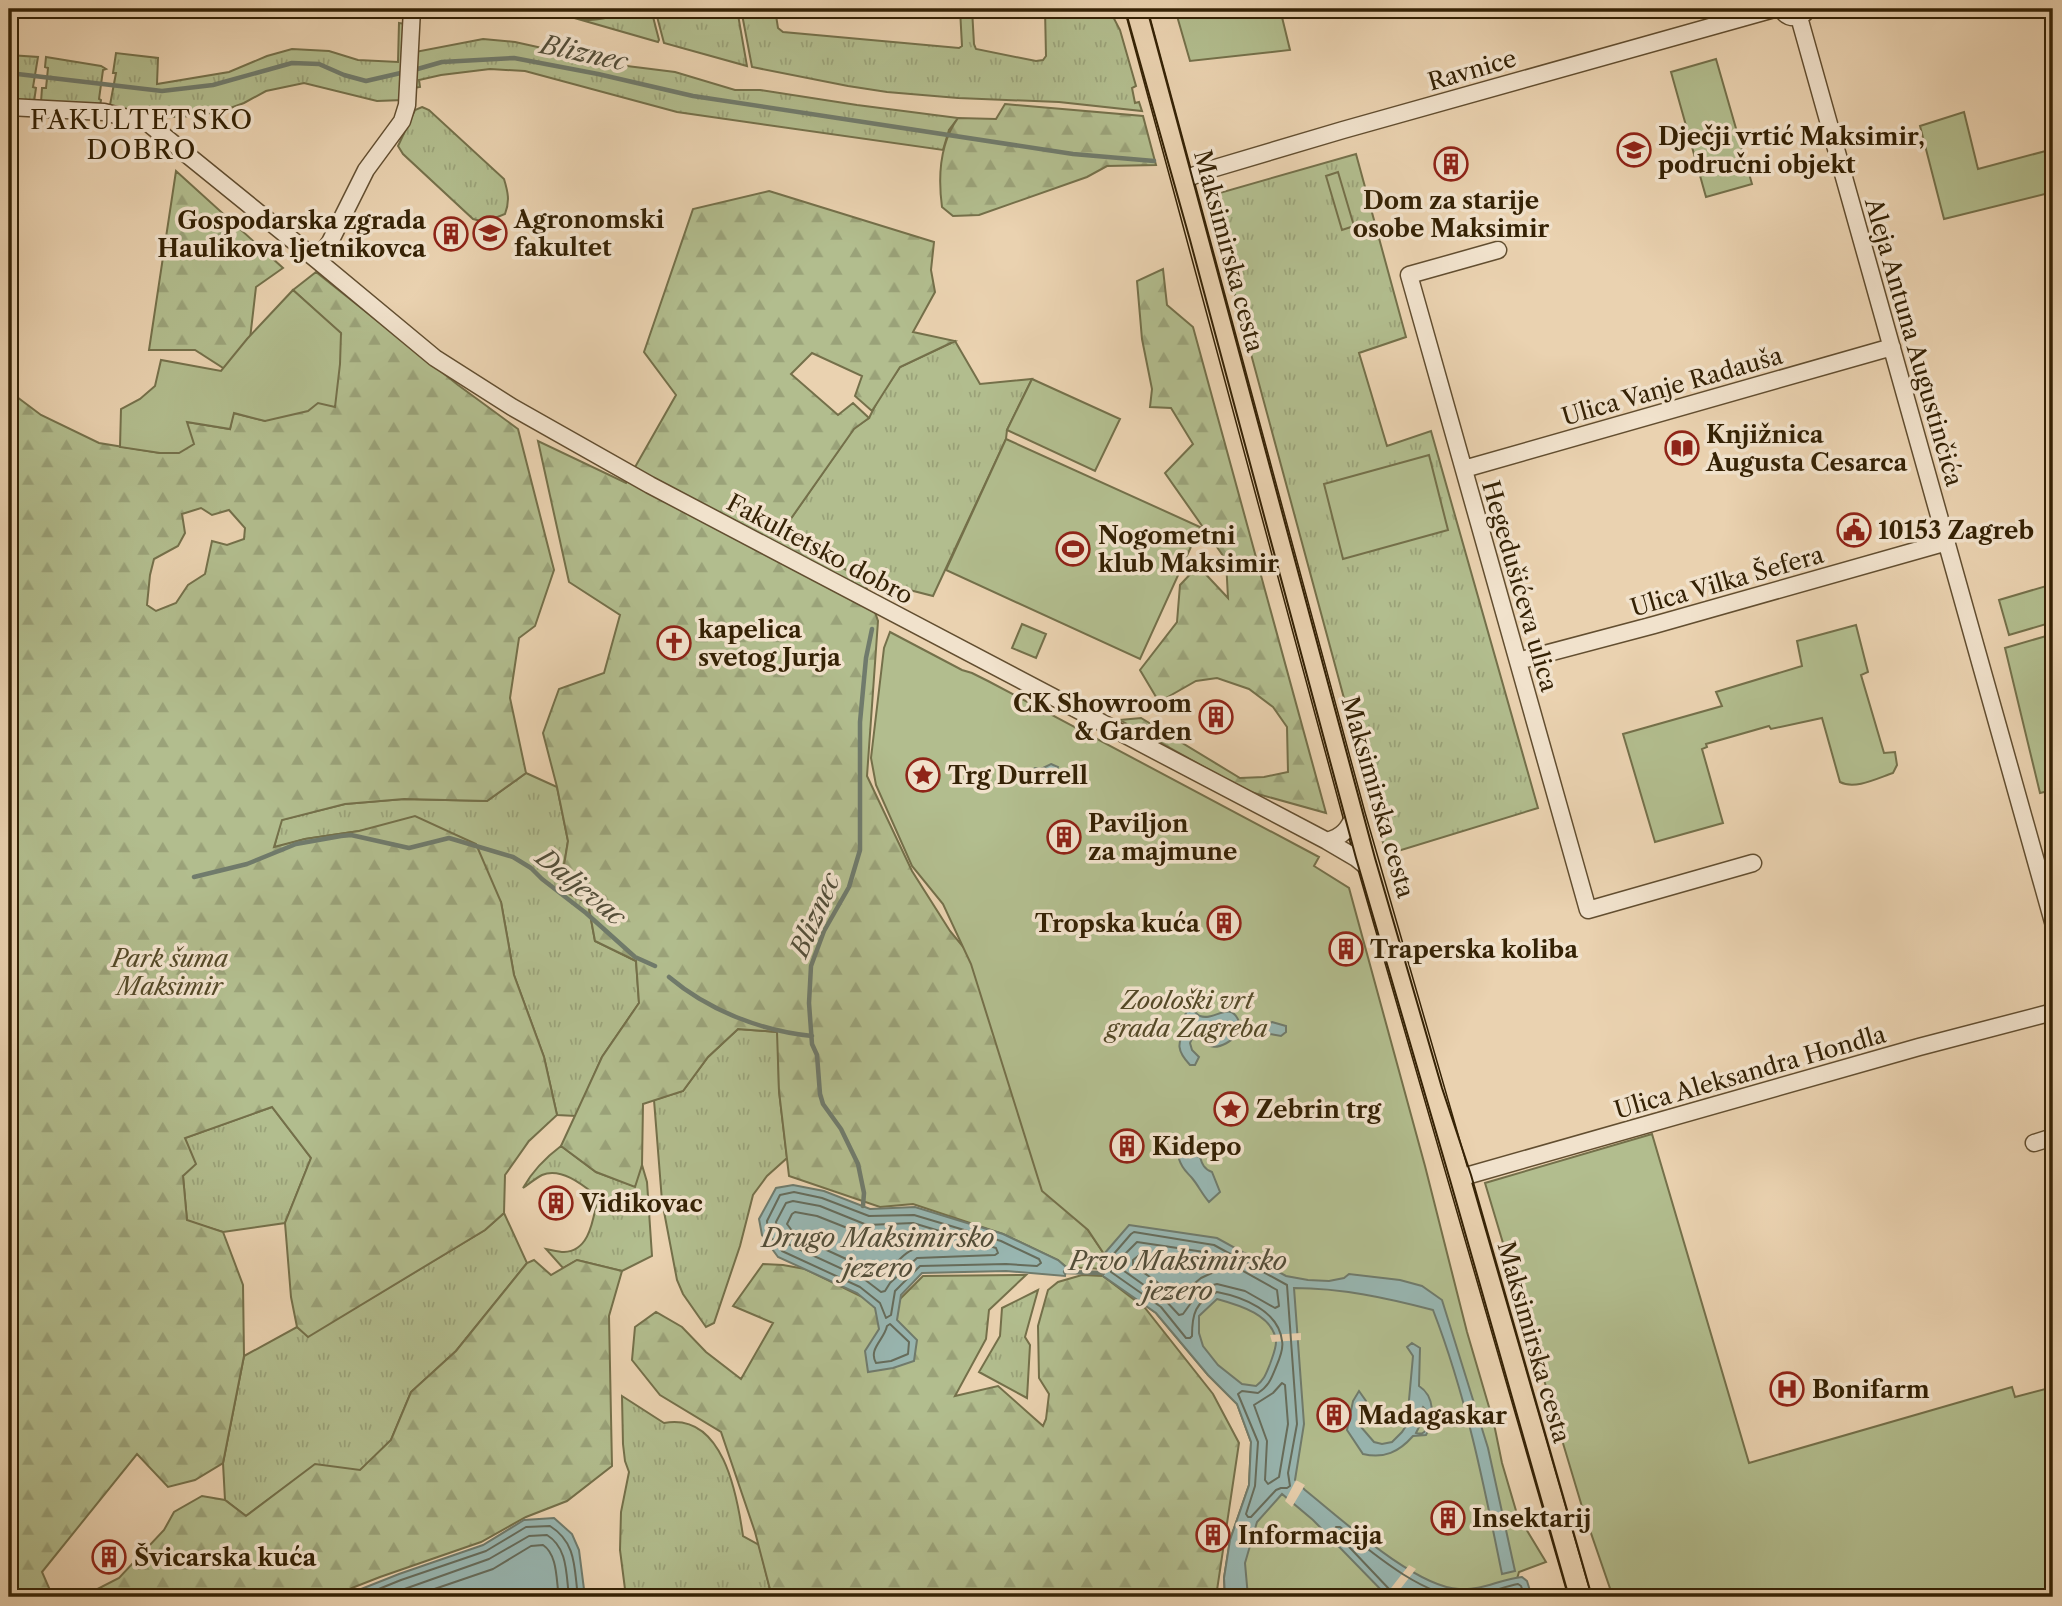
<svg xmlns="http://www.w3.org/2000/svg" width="2062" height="1606" font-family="'Libre Caslon Text',serif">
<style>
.grass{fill:url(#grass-tufts);stroke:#74704a;stroke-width:2}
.forest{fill:url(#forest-firs);stroke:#74704a;stroke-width:2;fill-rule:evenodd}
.green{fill:#b2bd8e;stroke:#74704a;stroke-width:2}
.water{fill:#98b6b1;stroke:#707b6c;stroke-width:2;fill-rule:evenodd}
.pier{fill:#ead2b0}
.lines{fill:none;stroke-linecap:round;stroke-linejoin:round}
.shore{stroke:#666c5b;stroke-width:2}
.stream{stroke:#707b6c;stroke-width:4.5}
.minor-casing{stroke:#624e30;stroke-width:19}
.major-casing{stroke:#352205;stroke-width:24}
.minor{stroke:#f1e2cc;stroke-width:16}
.major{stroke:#ead2b0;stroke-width:21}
.tram{stroke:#352205;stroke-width:2}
.labels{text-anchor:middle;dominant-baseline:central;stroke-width:7;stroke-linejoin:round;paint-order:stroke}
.street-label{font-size:24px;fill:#352205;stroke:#f1e2cc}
.poi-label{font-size:24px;font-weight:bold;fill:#352205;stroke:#f1e2cc;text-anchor:start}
.park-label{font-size:24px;font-style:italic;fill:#544927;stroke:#f1e2cc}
.water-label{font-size:26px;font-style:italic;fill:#534e39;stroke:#f1e2cc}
.neighbourhood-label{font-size:26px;letter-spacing:2px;fill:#352205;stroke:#f1e2cc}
</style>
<defs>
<pattern id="grass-tufts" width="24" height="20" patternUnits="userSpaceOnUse" patternTransform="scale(1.75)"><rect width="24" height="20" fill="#b2bd8e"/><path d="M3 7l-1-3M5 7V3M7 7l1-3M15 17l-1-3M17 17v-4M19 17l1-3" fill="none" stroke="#9aa279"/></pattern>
<pattern id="forest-firs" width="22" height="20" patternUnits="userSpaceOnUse" patternTransform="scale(1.75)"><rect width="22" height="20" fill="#b2bd8e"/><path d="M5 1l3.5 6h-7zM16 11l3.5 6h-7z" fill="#9aa279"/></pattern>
</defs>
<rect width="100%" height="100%" fill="#ead2b0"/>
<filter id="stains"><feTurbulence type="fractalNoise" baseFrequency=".00286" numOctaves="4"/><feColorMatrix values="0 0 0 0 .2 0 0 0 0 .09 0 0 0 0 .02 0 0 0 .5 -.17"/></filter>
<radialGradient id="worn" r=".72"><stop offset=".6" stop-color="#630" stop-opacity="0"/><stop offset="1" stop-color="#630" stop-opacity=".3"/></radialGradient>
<path class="grass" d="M556,9C568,9 575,19 588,20C609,21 629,9 651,9L659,40L658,42L571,17Z
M655,9H737L747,66L664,43Z
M741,9H775L778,28L783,32L959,48L962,46L960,9H972L974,44L976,49L1036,61L1043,60L1046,56L1045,9H1109L1120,30L1136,86L1132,88L1135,103L1139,102L1142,111L1059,102L958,98L887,92L848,86L752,67Z
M399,23L406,24L403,100L377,101L304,83L266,91L244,103L225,110L197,116L150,118L111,108L110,105L116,73H113L116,53L158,58L157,84L229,72L267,56L292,49L329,51L358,60L398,62Z
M483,39L515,42L619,65L675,72L735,90H760L857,105L958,118L949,130L943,150L677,112L525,71L490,69L441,75L419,80L420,87L413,88L415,52Z
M9,55L38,57L33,87L36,88L34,102L9,101Z
M46,57L101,66L106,69L103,70L99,99L101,100L100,106L41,102L42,88H46L48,68L45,67Z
M422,107L429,110L504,179C508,192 510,201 505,214L485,222L473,219L403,154L398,146L415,110Z
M1356,154L1406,337L1359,353L1387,446L1431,431L1538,808L1398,851L1385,850L1211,206L1216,194Z
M955,341L980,384L1032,379L1007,430L1006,439L933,596L863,578L778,537L854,428L869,418L878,400L900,367Z
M526,773L557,787L568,841L560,889L588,903L595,941L636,961L639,1003L602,1057L576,1116L557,1115L544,1057L514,975L501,902L359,831L305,839L274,848L281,820L345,804L404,799L487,801Z
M738,1029L778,1032L779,1091L787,1158L767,1176L753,1195L740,1246L714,1323L706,1327L683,1294L677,1280L662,1201L654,1100L683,1091L708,1057Z
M272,1107L311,1158L285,1223L223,1232L187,1221L183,1176L185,1138Z
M561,1146L596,1172L634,1186L642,1165L647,1182L652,1256L622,1271L577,1260L563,1268L546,1249C552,1250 558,1252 564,1252C591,1251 593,1217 598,1197C584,1186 562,1167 542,1175C536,1178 529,1184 523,1188C533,1170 545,1158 561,1146Z
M504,1213L527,1263L456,1351L411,1392L391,1440L360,1471L315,1465L246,1516L225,1500L223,1463L244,1356L297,1327L308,1336L485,1230Z
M1038,1290L1025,1337L1030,1345L1027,1398L979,1372L1000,1336L1002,1308Z
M622,1396L664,1423C723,1412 737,1494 743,1536L759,1545L772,1597H626L620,1550L621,1512L629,1472L625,1461L623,1444Z"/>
<path class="forest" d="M1005,104L1143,116L1156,165L1107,166L1087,177L979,215L953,216L942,207C938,177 940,143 958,118L996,119Z
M176,171L283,268L256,287L245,382L195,350H149Z
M769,191L934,242L931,270L935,292L913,332L955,341L900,367L872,411L855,396L862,376L812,353L791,374L838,415L853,403L869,418L854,429L778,537L863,578L878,621L867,776L912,871L950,931L997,988L1088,1230L1104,1254V1269L1066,1267L1058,1260L1003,1234L913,1204L880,1207L789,1176L779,1091L777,1032L738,1029L708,1057L683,1091L643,1104L642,1165L635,1187L596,1172L561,1146L602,1057L639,1003L636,961L595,941L588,903L560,890L568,841L557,787L543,733L559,689L604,673L620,615L569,582L538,441L626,483L676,395L644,352L693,209Z
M1163,269L1167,305L1193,327L1326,813L1247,791L1120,720L1141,718L1240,778L1264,777L1288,772L1287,727L1273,707L1249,689L1217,678L1196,681L1159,702L1140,670L1177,622L1180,585L1198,566L1228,598L1226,560L1165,473L1193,444L1171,408L1150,407L1152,389L1142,339L1137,281Z
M316,272L458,385L518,429L554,570L535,626L519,638L510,698L526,773L487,801L404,799L345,804L282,820L274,847L305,839L359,831L415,816L476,844L501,902L514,975L544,1057L557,1115L529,1141L505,1175L504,1213L485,1230L308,1337L297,1327L291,1297L285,1223L311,1158L272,1107L185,1138L196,1164L183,1176L187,1220L223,1232L243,1285L244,1356L223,1463L195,1480L168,1487L137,1454L42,1572L53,1597H9V391L41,415L99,443L160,453L187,422L230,429L233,413L265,421L341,334L293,290ZM201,508L212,515L229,510L245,528L244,539L227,545L212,541L205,574L188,585L176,603L156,611L147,605L150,575L154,559L178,546L185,533L182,514Z
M534,1260L551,1275L577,1260L622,1271L609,1316L612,1466L567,1501L526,1517L481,1542L380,1577L329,1597H82L119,1578L164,1530L174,1512L202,1496L225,1500L246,1516L315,1464L360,1470L391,1440L411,1392L456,1351L527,1263Z
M763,1264L783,1265L805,1269L889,1310L923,1276L1026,1275L989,1310L986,1339L955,1396L998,1386L1043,1426L1046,1419L1049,1394L1039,1378L1038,1326L1048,1290L1058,1282L1082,1275L1103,1276L1145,1308L1213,1394L1239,1443L1216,1597H772L755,1532L721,1432L660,1395L632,1360L635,1327L656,1312L682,1327L706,1352L741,1379L773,1323L733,1306Z"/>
<path class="green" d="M1175,9H1280L1290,50L1190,61Z
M1716,59L1752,184L1706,197L1671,72Z
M1964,112L1978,169L2053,149V192L1944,219L1920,126Z
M1338,172L1354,226L1342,230L1326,176Z
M293,290L341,333L340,364L335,407L318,403L308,411L265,421L234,413L230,429L187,422L194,444L179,453H160L120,447L121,409L140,399L155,386L161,360L221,371L247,339Z
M1032,379L1120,419L1095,471L1007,430Z
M1006,439L1200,527L1140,659L946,570Z
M1429,455L1448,530L1343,559L1324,484Z
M2053,584V622L2009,635L1999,600Z
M1022,624L1046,634L1036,658L1012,648Z
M1856,625L1868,672L1861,675L1884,753L1895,752L1897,765L1893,773C1878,778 1855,790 1840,782L1822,718L1771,729L1769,726L1706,744L1707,747L1702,749L1723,823L1655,842L1623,734L1722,706L1716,692L1802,666L1797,641Z
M890,632L962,670L972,673L988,681L1319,857L1314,866L1349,888L1425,1166L1467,1332L1494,1424L1502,1463L1517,1514L1546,1562L1519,1572L1516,1582L1494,1597H1225L1224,1578L1230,1540L1249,1485L1251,1442L1237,1404L1208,1375L1156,1313L1103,1276L1104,1254L1088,1230L1042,1191L971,964L943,904L912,866L876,785L871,758L884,648Z
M2053,634V790L2040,793L2005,648Z
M1652,1134L1749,1463L2012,1387L2015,1397L2053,1387V1597H1613L1583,1510L1485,1183Z"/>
<path class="water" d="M1051,764L1058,767L1055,775H1050L1045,782L1041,784L1030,779V773L1035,768L1041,769Z
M1188,1009H1191C1192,1009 1199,1016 1200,1016C1214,1022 1231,999 1239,1022C1244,1039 1211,1055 1206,1042C1205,1038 1205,1034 1204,1030L1200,1029L1196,1030L1190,1043L1192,1050L1199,1057L1195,1065H1190C1177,1051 1176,1043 1187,1028L1185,1015Z
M1272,1022L1286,1026V1032L1281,1036L1270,1034L1266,1029L1267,1025Z
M1183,1152L1200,1157C1202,1164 1204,1169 1212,1172L1220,1192L1209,1202C1202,1194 1198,1185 1192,1178C1186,1171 1182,1169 1179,1159Z
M793,1185L824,1191L870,1209L915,1207L1003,1234L1058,1260L1066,1267L1065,1276L1006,1271L922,1273L901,1295L897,1320L917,1340L914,1361L893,1368L868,1372L865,1351L879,1329L875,1308L857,1293L778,1257L762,1235L759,1219L776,1188Z
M1129,1225L1217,1238L1286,1276L1308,1280L1329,1281L1344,1278L1349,1274L1400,1280L1422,1286L1442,1300L1488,1448L1515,1571L1502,1574C1484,1485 1466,1395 1433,1310C1387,1298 1341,1288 1294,1288L1304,1424L1295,1480L1305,1490C1340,1518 1415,1587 1459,1589C1482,1591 1500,1579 1522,1577L1527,1581L1532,1597H1388L1313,1520L1282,1494L1257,1522L1245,1563L1248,1597H1225L1224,1578L1230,1540L1249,1485L1251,1442L1237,1404L1208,1375L1156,1313L1103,1276L1104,1254ZM1217,1299C1239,1305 1274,1315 1276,1342C1276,1349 1272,1358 1270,1364C1266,1374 1264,1380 1256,1386L1242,1384L1218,1365L1203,1346L1199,1333V1316Z
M1412,1343L1420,1348L1419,1386C1435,1396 1435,1420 1426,1435L1413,1436C1399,1452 1384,1459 1363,1454L1347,1430L1353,1401L1359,1391L1366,1401L1361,1427L1374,1442L1382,1444L1392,1442L1402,1432L1411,1418L1409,1400L1413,1356L1407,1347ZM1423,1407L1428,1412C1428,1421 1429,1437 1416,1433L1421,1423V1410Z
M554,1518L572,1534L579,1550L585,1597H341L399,1574L483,1545L524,1520Z"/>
<path class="pier" d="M1301,1333V1340L1272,1342L1270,1335Z
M1296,1480L1305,1485L1292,1507L1285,1501Z
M1409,1565L1416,1569L1394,1597H1384Z"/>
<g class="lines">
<path class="shore" d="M794,1192L822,1198L869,1216L914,1215L1001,1241L1039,1259L1041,1263L1037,1266L1006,1264L920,1266L895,1291L891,1315L886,1318L880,1303L860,1287L782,1251L768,1233L767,1221L780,1195Z
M793,1201L820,1206L867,1225L913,1223L996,1248L998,1253L995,1255L917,1258L890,1283L885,1291L881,1292L864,1279L788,1244L777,1229L776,1222L786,1203Z
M795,1212L817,1216L865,1235L911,1234L931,1240L933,1244L931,1246C899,1248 902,1264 879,1277L868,1269L796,1236L787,1224L792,1214Z
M1134,1232L1214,1245L1287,1285L1297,1424L1288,1473L1290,1486L1287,1488H1281L1276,1490L1251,1517H1248L1246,1514L1255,1486L1258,1442L1238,1394L1242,1391L1258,1393C1269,1386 1271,1379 1276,1367C1279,1360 1284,1349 1282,1341C1279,1311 1243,1297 1217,1292C1195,1302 1192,1314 1192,1336L1190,1338H1186L1161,1307L1111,1272L1112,1256L1131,1234Z
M1137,1242L1211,1253L1277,1290L1279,1306L1275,1308L1245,1291L1217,1284L1209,1286L1196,1296L1183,1314L1179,1315L1165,1300L1120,1268V1259Z
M1142,1253L1208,1263L1215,1267L1216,1271L1201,1278L1178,1297L1133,1265V1260Z
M890,1324L909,1342L908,1354L891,1361L876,1363C868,1349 884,1340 887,1326Z
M1282,1383L1285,1385L1288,1424L1279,1477L1268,1484L1265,1480L1267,1441L1254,1405L1273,1393Z
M359,1597L401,1580L486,1551L526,1527L550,1526C577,1543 574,1568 578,1597
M382,1597L489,1559L529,1536L547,1535C568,1548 566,1574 569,1597
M411,1597L493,1569L531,1546L543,1545C558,1555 556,1581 559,1597
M1392,1597L1390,1590L1335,1532L1336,1527H1340C1369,1550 1422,1596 1460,1596C1482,1596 1498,1588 1518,1584L1521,1586L1525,1597"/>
<path class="stream" d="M414,70L442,62L514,58L598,74L693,96L1073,154L1154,161
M9,73L162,91L213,85L292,63L319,64L344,75L366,81L405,72
M194,877L247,864L296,844L341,836L351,835L409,848L449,838L513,857L531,868L542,879L586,913L635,957L655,966
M669,977C708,1010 761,1031 812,1036
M863,1206L864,1193L858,1164L841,1129L823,1104L820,1094L817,1055L812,1044L809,1003L811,966L824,931L849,887L860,850V722L866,658L872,629
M1065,1272L1103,1273"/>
<defs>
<path id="minor" d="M1781,9C1788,20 1801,20 1808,9
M1799,17L2053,922
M9,107L104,112L148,123L317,260L435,358L512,407L650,485L1327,841L1356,858L1371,870
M1183,180L1205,171L1343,130L1774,9
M1498,250L1409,275L1588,910L1753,863
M317,260L330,242L366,170L402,121L407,105L412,9
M1464,469L1892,347
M1518,661L1654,625L1947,542
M1327,841C1342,837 1349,829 1354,815
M2034,1143L2053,1137
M1459,1178L1919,1047L2053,1012"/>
<path id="major" d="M1136,9L1354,815L1580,1597"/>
</defs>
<use href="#minor" class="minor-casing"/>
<use href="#major" class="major-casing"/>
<use href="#minor" class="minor"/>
<use href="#major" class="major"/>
<path class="tram" d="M1125,9L1190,240L1356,858L1450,1180L1569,1597
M1147,9L1375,858L1442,1088L1471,1175L1592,1597"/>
</g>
<defs>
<symbol id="school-ring" viewBox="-11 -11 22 22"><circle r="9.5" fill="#f1e2cc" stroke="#8f2418" stroke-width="1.5"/><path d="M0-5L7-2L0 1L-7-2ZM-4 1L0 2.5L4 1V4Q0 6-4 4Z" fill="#8f2418"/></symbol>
<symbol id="building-ring" viewBox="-11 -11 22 22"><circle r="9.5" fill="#f1e2cc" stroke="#8f2418" stroke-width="1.5"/><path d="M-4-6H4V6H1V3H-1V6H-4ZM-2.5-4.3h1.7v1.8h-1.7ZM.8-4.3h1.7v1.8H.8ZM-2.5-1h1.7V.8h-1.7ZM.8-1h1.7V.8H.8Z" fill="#8f2418"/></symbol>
<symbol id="university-ring" viewBox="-11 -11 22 22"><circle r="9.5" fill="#f1e2cc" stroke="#8f2418" stroke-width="1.5"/><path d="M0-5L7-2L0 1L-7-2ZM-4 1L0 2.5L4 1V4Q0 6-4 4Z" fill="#8f2418"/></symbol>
<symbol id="library-ring" viewBox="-11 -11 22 22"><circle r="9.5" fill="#f1e2cc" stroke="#8f2418" stroke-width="1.5"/><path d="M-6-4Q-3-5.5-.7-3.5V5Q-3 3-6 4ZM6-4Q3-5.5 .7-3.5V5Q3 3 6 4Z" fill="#8f2418"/></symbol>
<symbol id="civic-ring" viewBox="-11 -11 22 22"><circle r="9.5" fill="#f1e2cc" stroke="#8f2418" stroke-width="1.5"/><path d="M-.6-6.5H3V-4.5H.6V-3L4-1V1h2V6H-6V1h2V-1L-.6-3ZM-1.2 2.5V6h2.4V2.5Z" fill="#8f2418"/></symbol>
<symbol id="stadium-ring" viewBox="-11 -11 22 22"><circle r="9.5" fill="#f1e2cc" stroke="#8f2418" stroke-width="1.5"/><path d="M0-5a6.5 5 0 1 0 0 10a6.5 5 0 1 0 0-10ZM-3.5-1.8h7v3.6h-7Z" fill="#8f2418"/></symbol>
<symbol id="church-ring" viewBox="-11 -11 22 22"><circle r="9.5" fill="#f1e2cc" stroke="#8f2418" stroke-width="1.5"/><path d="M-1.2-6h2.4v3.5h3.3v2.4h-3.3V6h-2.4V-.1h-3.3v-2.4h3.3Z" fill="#8f2418"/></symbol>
<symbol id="sight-ring" viewBox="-11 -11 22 22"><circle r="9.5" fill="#f1e2cc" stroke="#8f2418" stroke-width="1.5"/><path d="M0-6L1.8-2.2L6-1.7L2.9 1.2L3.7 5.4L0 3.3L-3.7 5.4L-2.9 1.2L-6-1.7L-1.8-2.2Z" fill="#8f2418"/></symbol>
<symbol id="hospital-ring" viewBox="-11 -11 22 22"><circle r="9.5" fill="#f1e2cc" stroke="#8f2418" stroke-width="1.5"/><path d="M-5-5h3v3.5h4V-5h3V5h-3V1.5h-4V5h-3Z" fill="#8f2418"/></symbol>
</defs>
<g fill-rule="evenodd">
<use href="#school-ring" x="1615" y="131" width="38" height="38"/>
<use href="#building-ring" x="1432" y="145" width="38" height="38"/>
<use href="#university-ring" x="471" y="214" width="38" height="38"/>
<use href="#building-ring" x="432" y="215" width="38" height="38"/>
<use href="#library-ring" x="1663" y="429" width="38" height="38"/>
<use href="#civic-ring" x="1835" y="511" width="38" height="38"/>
<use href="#stadium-ring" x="1054" y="530" width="38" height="38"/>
<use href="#church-ring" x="655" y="624" width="38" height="38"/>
<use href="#building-ring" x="1197" y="698" width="38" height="38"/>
<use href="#sight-ring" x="904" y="756" width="38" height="38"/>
<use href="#building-ring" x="1045" y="818" width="38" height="38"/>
<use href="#building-ring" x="1205" y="904" width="38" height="38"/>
<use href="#building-ring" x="1327" y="930" width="38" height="38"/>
<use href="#sight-ring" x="1212" y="1090" width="38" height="38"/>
<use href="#building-ring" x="1108" y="1127" width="38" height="38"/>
<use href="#building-ring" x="537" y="1184" width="38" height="38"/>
<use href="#hospital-ring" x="1768" y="1370" width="38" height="38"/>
<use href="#building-ring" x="1315" y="1396" width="38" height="38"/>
<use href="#building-ring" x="1429" y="1499" width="38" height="38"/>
<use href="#building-ring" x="1194" y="1516" width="38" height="38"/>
<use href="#building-ring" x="90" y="1538" width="38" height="38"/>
</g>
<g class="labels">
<g class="street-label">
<text transform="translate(1472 70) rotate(-16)">Ravnice</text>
<text transform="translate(1229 251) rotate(75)">Maksimirska cesta</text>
<text transform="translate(1914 342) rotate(74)">Aleja Antuna Augustinčića</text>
<text transform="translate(1672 386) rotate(-16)">Ulica Vanje Radauša</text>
<text transform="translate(820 549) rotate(28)">Fakultetsko dobro</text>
<text transform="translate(1727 581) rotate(-16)">Ulica Vilka Šefera</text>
<text transform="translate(1520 586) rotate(74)">Hegedušićeva ulica</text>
<text transform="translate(1378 797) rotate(74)">Maksimirska cesta</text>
<text transform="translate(1750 1072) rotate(-16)">Ulica Aleksandra Hondla</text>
<text transform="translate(1534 1342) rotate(74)">Maksimirska cesta</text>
</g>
<g class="poi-label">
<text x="1658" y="136">Dječji vrtić Maksimir,<tspan x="1658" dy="28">područni objekt</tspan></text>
<text x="1451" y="200" text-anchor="middle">Dom za starije<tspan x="1451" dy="28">osobe Maksimir</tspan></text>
<text x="514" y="219">Agronomski<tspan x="514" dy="28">fakultet</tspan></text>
<text x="426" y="220" text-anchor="end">Gospodarska zgrada<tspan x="426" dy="28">Haulikova ljetnikovca</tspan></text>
<text x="1706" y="434">Knjižnica<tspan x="1706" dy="28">Augusta Cesarca</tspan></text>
<text x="1878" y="530">10153 Zagreb</text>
<text x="1098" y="535">Nogometni<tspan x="1098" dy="28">klub Maksimir</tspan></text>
<text x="698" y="629">kapelica<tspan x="698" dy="28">svetog Jurja</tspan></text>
<text x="1192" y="703" text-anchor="end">CK Showroom<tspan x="1192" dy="28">&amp; Garden</tspan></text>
<text x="948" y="775">Trg Durrell</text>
<text x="1088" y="823">Paviljon<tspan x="1088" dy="28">za majmune</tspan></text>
<text x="1200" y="923" text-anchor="end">Tropska kuća</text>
<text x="1370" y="949">Traperska koliba</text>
<text x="1256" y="1109">Zebrin trg</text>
<text x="1152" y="1146">Kidepo</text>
<text x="580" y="1203">Vidikovac</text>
<text x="1812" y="1389">Bonifarm</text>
<text x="1358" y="1415">Madagaskar</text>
<text x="1472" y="1518">Insektarij</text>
<text x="1238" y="1535">Informacija</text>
<text x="134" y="1557">Švicarska kuća</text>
</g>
<g class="park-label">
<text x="170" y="958">Park šuma<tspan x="170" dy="28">Maksimir</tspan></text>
<text x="1187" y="1000">Zoološki vrt<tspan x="1187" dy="28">grada Zagreba</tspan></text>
</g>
<g class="water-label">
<text transform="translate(584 53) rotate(12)">Bliznec</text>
<text transform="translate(581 887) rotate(39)">Daljevac</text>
<text transform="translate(815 915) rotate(-67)">Bliznec</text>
<text x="878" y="1238">Drugo Maksimirsko<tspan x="878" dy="30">jezero</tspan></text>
<text x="1178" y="1261">Prvo Maksimirsko<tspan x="1178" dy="30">jezero</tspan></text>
</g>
<g class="neighbourhood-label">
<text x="142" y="120">FAKULTETSKO<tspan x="142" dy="30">DOBRO</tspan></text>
</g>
</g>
<rect width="2062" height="1606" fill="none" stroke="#ead2b0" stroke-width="35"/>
<rect x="10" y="10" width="2041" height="1585" fill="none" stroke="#352205" stroke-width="3.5"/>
<rect x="18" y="18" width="2027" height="1571" fill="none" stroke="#352205" stroke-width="2"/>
<rect width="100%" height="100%" filter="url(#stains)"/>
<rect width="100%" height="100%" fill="url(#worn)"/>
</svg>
